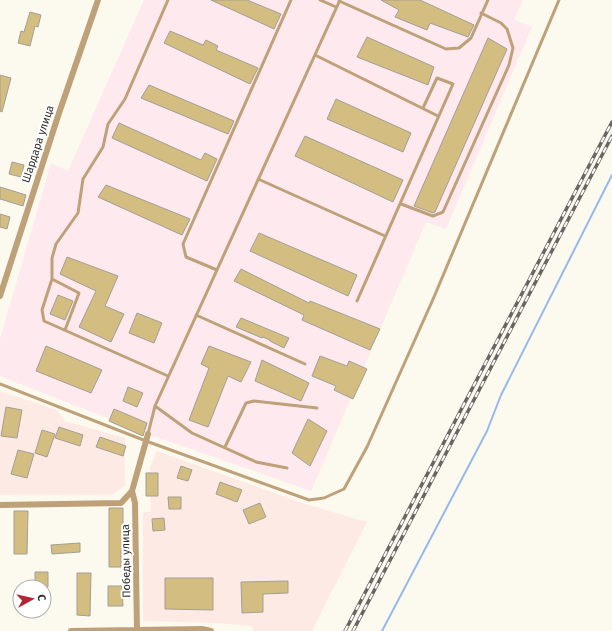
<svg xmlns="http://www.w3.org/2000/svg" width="612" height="631" font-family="'Fira Sans',sans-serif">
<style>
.commercial{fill:#feeae4}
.industrial{fill:#fee9ee}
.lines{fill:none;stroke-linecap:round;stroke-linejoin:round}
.stream{stroke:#96b9ec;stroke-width:2}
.building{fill:#d3bd81;stroke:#a29f96}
.lane{stroke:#bea179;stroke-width:3}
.street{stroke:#bea179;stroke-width:6}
.rail-casing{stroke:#686661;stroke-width:3.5}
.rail{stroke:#fff;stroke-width:2;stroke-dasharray:6;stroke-linecap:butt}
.labels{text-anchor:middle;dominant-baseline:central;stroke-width:4;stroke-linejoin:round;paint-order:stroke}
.street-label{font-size:11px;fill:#2e2d29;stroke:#fff}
</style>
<rect width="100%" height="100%" fill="#fcf9ef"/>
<path class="commercial" d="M0,391L57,410L65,421L125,438V486L111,495H0Z
M157,451L308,505L367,522L312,631H253L252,626L218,623L143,621V512H151L150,467Z"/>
<path class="industrial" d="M144,0H523L514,20L532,27L446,229L426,222L311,491L148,434L0,376V339L51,163L68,171Z"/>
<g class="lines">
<path class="stream" d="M382,631L487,431L501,395L612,175"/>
</g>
<path class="building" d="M211,0H247L281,14L274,29Z
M381,0H420L474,25L468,37L430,23L427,30L395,17L399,10Z
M30,12L41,15L38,27L35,26L30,46L18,43L21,31L24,32Z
M170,31L203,45L206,40L218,46L216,50L258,68L250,84L164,43Z
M367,37L434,67L428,85L357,57Z
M488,38L507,49L435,212L433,213L414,206Z
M0,75L11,78L2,112L0,111Z
M149,85L234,121L228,134L141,98Z
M336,99L411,133L403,152L327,119Z
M119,123L201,160L205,153L217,159L207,181L112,138Z
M305,136L403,180L393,202L295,156Z
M12,162L24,165L21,177L9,174Z
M106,185L190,219L182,235L98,197Z
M0,187L26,195L23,206L0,199Z
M0,214L10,217L7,229L0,227Z
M259,233L357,275L348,296L250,251Z
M67,257L118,276L105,306L124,314L111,342L79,327L96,291L60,274Z
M241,269L309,303L310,301L380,329L370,350L302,320L304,315L234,281Z
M58,295L73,301L65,320L50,314Z
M137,313L162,323L154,343L129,333Z
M241,318L289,338L284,348L270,341V340L263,337L262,338L236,327Z
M46,346L102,370L91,393L36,371Z
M209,346L251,362L241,382L228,376L208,427L189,420L209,368L201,364Z
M320,356L347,366L349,361L367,369L353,399L334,390L336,386L312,376Z
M262,360L309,383L301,401L255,381Z
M128,387L143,393L137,407L123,401Z
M6,407L22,410L17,438L1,436Z
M114,409L147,423L143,436L109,421Z
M308,419L327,431L310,466L292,453Z
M59,427L83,435L80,446L55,438Z
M42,430L55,434L47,457L35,453Z
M100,437L126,446L123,456L96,447Z
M18,450L34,454L27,478L11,474Z
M181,466L192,470L188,481L177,478Z
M146,473H158V496H146Z
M220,482L242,490L237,502L216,494Z
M168,497H181V509H169Z
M260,503L266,517L249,524L243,510Z
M109,508H123V550H121V567H109Z
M14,511H28L27,554H14Z
M164,518L165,530L153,531L152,519Z
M80,543V552L52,554L51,545Z
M35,572H48V587H35Z
M77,573H91L90,616L77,615Z
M165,578H213V610L165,609Z
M288,581V593L263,594V612L242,613L241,582Z
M108,586H122L123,606H108Z"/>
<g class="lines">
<path class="lane" d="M168,0L125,99L108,124L103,147L83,179L78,213L56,244L52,258V279L42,310L44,321L168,376
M320,0L336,7
M339,1L446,49L459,48L471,38L488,0
M315,55L438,116
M258,179L385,236
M401,204L433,216L443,212L509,65L513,48L507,29L501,23L481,13
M217,270L186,257L183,244L291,0
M52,279L79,293L65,330
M357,301L453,84L437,78L423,108
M196,315L305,364
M0,384L146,441L309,500L324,498L344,489L367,447L434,297L559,0
M155,406L192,433L256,462L287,468
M148,434L155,406L340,0
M225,447L246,403L254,401L317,408"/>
<path class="street" d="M0,296L58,116L98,0
M132,491L135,503L137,631
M0,505L121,503L132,491L148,434
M71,631L202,629L211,631"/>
<defs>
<path id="rail" d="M345,631L612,122
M353,631L612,136"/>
</defs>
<use href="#rail" class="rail-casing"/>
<use href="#rail" class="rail"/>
</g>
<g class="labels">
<g class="street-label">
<text transform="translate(38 144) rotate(-72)">Шардара улица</text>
<text transform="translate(126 561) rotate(-91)">Победы улица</text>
</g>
</g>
<g transform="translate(32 599) rotate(82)"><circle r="19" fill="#ffffff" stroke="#ababa9"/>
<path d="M0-3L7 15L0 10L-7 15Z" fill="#b52335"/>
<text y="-6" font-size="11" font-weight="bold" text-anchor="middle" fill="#2e2d29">С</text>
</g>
</svg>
